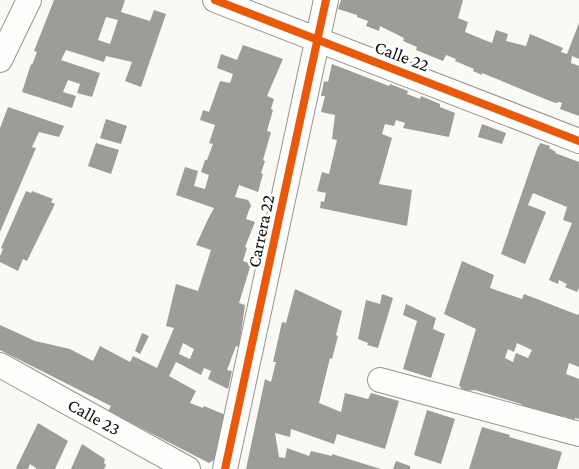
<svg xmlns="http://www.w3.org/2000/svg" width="579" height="469" font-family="'Crimson Pro',serif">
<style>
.building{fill:#9e9c99;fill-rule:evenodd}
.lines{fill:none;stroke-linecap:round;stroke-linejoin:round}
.minor-casing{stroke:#959492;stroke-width:26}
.minor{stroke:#fefefd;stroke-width:24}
.cycleway-casing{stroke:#fff;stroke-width:11}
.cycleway{stroke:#e8590c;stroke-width:8}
.labels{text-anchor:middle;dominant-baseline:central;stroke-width:5;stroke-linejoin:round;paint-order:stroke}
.street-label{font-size:18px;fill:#0e0e0e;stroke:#fff}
</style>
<rect width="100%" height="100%" fill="#fbf9f4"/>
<path class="building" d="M54,0H125L121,12L150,21L154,10L166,14L141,87L125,81L132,62L106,56L104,62L66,50L61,60L100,73L92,97L77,93L80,84L68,80L63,92L76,96L72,108L22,92L31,64L32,65L37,52L34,51ZM106,17L118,20L110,44L98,40Z
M341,0H463L458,18L468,22L465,32L492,43L496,30L508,34L506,41L526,46L530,34L563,48L561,52L567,54L579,23V59L572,56L571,63L579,66V116L560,109L562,103L559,102L556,103L550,101L487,75L482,73V75L473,71L474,69L455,61L456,59L446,55L443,61L416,50L417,47L403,41L404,38L380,26L379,31L366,26L368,21L357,17V15L338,9Z
M243,45L283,59L267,96L274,99L271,109L273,110L267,131L271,132L263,160L265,161L261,173L263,174L258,192L239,185L235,197L248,200L250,203L251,206L249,210L246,219L255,222L245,247L247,248L243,261L251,264L239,303L245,305L239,347L236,346L227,370L232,371L228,389L208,379L211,371L204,368L201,375L176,362L169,376L196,391L190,403L203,408L204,406L228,416L221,456L209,463L108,411L111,406L0,350V325L35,341L70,349L93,361L100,346L130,362L133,356L157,368L174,328L166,326L176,284L198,291L211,250L196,245L208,219L214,208L176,195L185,167L198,171L194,186L205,189L209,175L201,172L205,160H207L213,144L209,143L215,125L200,120L203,110L209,112L220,81L230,83L233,74L217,68L221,54L237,60ZM183,343L194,349L190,359L179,354Z
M332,64L389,86L390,84L408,91L407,94L420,99L421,96L440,104V107L455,113L449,137L403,128L405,123L396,120L394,126L385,124L382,134L392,138L379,184L412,190L407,226L320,208L321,201L324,202L326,193L317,191L322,172L329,174L337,140L332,139L335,115L321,112L325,96H321L324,81L328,82Z
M8,107L64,126L59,137L39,132L32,147L36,148L0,232V128Z
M106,119L127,126L121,144L100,138Z
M482,124L506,133L502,144L478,137Z
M96,143L119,150L111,174L88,166Z
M540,143L550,146L549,148L556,152L555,153L579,162V288L577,292L565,287L567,284L559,280L558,284L549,280L572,223L563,220L567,207L533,193L528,205L546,212L525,264L501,254L538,146H539Z
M26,191L31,193L32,191L53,199L51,202L55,204L27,261L23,259L18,271L0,262V256L3,249L1,248Z
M462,261L494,275L490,288L522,299L524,294L578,315L579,313V367L569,363L566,374L579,379V419L575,418L574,421L564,416L563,418L531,408L523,407L521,404L475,390L467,391L462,389L459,385L476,329L444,314ZM517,343L532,350L528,358L516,353L513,362L505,358L508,349L514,352Z
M295,289L342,311L336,335L338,336L332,359L330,358L319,403L341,412L345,393L368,399L371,393L399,401L385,449L337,434L334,444L291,429L290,437L275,433L279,457L285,458L287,448L309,456L311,451L332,456V454L381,469H246L265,379L271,382L276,362H273L282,322L286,323Z
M382,294L393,298L378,348L367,345L368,343L358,339L366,300L380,304Z
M406,304L436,318L433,329L445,334L431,378L403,369L417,321L403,315Z
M142,333L149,336L140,354L135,351Z
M427,410L455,419L441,464L414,455Z
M38,423L68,441L55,469H36V468L30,464L28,469H17L16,468Z
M482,427L510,435L509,437L562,452L557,469H469Z
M82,444L105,459L104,463L106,465L104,469H71Z
M396,461L410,466V469H393Z"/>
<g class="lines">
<defs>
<path id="minor" d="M215,0L579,141
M0,60L29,0
M0,365L188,469
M380,380L579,434
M225,469L326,0"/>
</defs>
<use href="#minor" class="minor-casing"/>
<use href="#minor" class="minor"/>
<defs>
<path id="cycleway" d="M215,0L579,141
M225,469L326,0"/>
</defs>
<use href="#cycleway" class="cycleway-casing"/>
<use href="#cycleway" class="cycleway"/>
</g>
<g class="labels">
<g class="street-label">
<text transform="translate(402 56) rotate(21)">Calle 22</text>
<text transform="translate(261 231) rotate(-78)">Carrera 22</text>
<text transform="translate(94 417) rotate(29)">Calle 23</text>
</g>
</g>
</svg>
